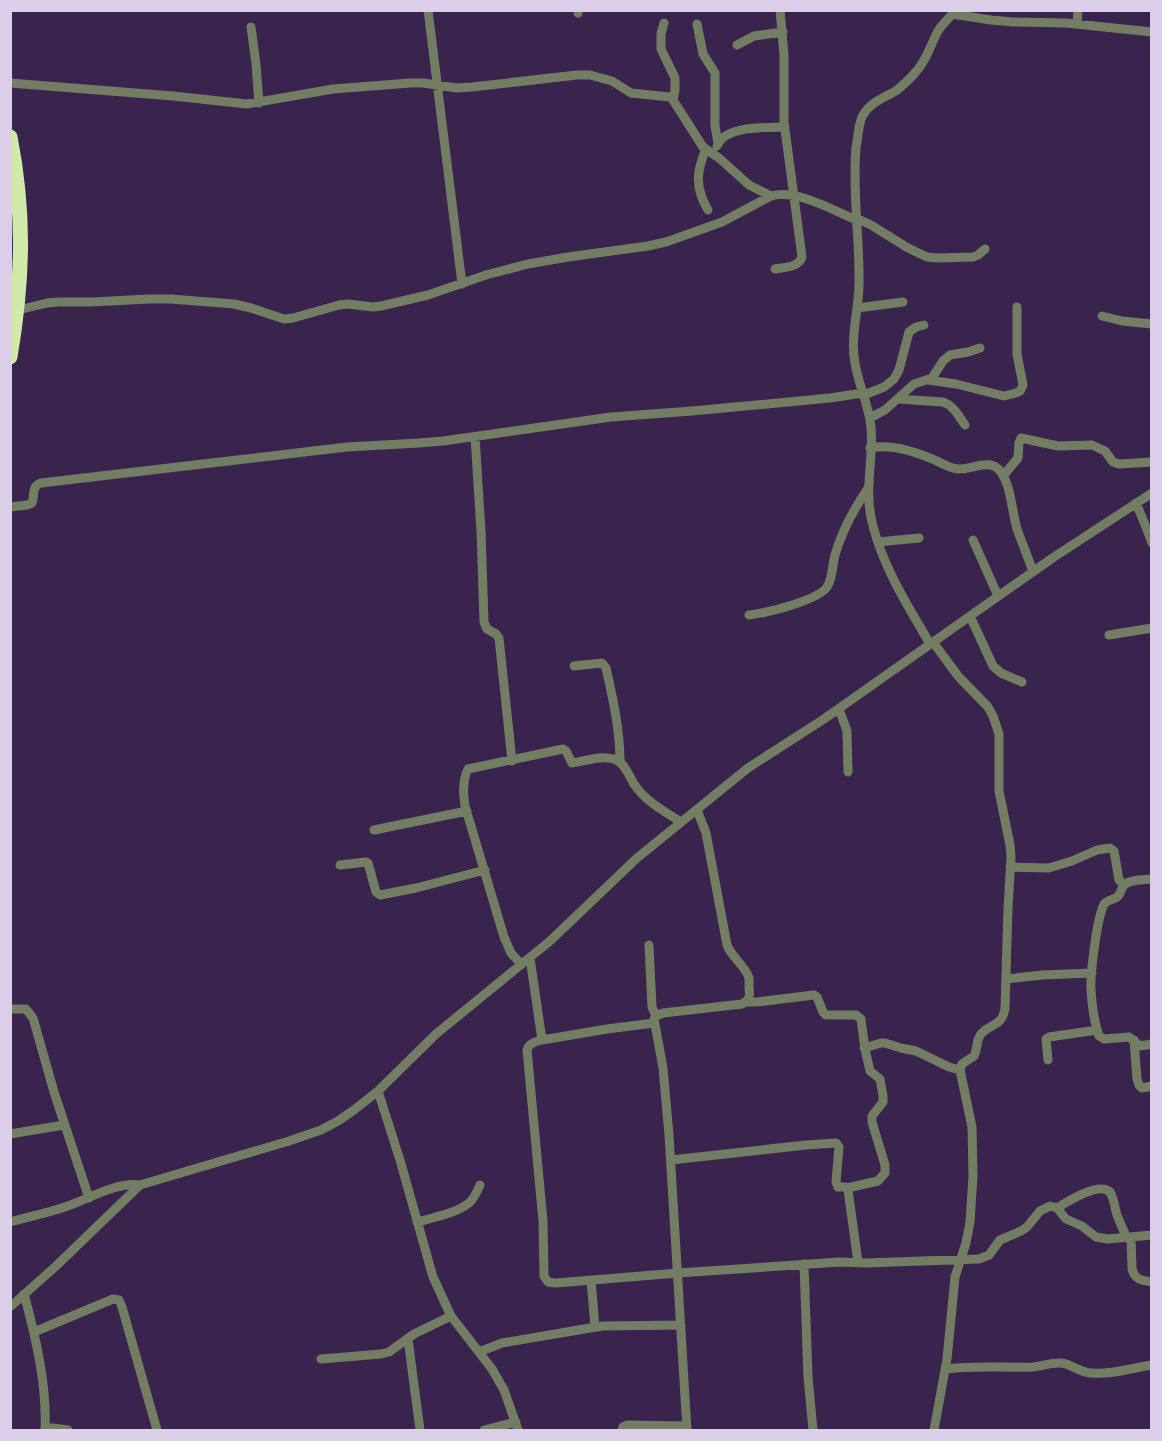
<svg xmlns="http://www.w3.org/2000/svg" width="1162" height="1441" font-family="'Source Serif 4',serif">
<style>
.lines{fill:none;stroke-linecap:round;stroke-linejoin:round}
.minor{stroke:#737d63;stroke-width:9}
.highway{stroke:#d0eaa9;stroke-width:15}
</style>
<rect width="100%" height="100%" fill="#39244d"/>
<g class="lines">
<path class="minor" d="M428,10L462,284
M578,10V13
M952,14L991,20L1013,22L1066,23L1152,32
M664,23L661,34V49L675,78V90L673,100
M697,24L703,54L715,73V126L718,143
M1077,24L1078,10
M251,27L256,64L259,103
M737,45L754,36L783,32
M10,83L173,96L247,104L333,89L410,83H423L457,88L472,87L577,75H590L612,81L631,93L670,97L673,100L703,147L719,158L749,185L771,196
M717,146C725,125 766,128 785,127
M706,149C696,172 695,188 708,210
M856,218L871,225L908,248L927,257L937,258L973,257L978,255L985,249
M775,269C784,267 798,268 802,257L784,122V55L780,10
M857,308L903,302
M18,310L47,303L58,302H91L149,299H171L234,304L251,308L284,319L293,318L339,305L348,304L373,307L381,306L428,295L486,275L528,264L568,257L648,246L666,242L722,222L771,196C796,189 833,210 856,220
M1102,316L1122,321L1152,324
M928,380L956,384L1004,396L1016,393L1020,391L1023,385L1017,354V307
M864,395L884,387L894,379L899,370L909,332L916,327L924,325
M898,399L943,402C954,406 958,415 965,425
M870,418L885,410L914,384L932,378L943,361L950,355L968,352L980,348
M475,437L481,531L484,622L487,629L496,634L499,638L512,761
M870,448C892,443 917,452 937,461C943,464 950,468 958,469C972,470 990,457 1001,472C1011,486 1012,512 1017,529C1022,543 1028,557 1033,572
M1003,476L1018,458L1019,443L1021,438L1058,446L1092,445L1105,451L1113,462L1119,464L1152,462
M1136,503L1144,522L1152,543
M10,507L27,505L32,503C35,495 31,486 41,483L347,447L419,443L443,441L611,417L692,411L830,398L863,393
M973,540L998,596
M878,542L919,538
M749,615C766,613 817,601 827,587C833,578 832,565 835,555C842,530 854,509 868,488
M970,616L993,666L1001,673L1022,682
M1109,635L1152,628
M933,642L958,676L988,707L993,716L999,734V791L1010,845L1011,857L1008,908L1005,1009C1001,1027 993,1022 982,1033C976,1038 978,1048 974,1056L962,1064L960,1070L972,1127L973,1176L970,1222L966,1243L955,1277L947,1359L934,1430
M930,644C908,606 884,569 873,526C863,490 874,461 871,427C869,403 856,381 854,356C851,332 859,308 859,284C860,239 852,194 856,148C858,138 858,126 862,117C869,102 885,98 897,90C903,85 909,80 914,74C926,62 930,46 938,31C943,23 950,17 956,10
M574,666L602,663L606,668C613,699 620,730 620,762
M839,709L847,731L848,772
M374,830L467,811
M340,865L366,862L368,863L376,892L380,895L416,888L485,870
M1010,867L1049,868L1072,861L1097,850L1110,848L1114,851L1119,880L1124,885
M1152,879C1144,880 1131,879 1124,885C1121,888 1121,894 1117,897C1114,900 1109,899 1105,903C1097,914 1090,976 1091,990C1092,1005 1094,1022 1099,1036L1104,1039L1129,1037L1140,1046L1152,1044
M649,945L652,1007L656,1016
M530,958L542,1040
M521,964L511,953L504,937L465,806C463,794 462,781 468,769L563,749L566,751L572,763C586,761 600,755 614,759C624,761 629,776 634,784C646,802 664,811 681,822
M1006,979L1042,975L1092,973
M746,1002H757L814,995L817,997L823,1012L826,1015H856L861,1019L865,1049L870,1071L880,1079L883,1096V1102L872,1116V1122L885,1165V1173L878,1181L847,1188
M10,1009H26L33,1018L54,1092L89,1198
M654,1023L607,1029L542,1040C535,1042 529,1043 527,1050L543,1221L544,1276L548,1282L556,1283L678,1273L840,1262L865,1263L979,1259L989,1255L1000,1240L1021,1231L1027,1227L1040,1211L1050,1206L1057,1208L1066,1219L1082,1226L1096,1237L1108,1239L1152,1235
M1134,1040L1137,1079L1139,1085L1142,1088L1152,1086
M864,1048L881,1043H885L901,1048L916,1051L949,1067L960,1070
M1048,1060L1046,1039L1049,1037L1097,1030
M378,1091L400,1160L433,1277L451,1316L492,1369L504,1390L518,1430
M10,1134L64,1125
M671,1160L806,1145L836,1143L839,1147L836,1182L838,1187H845L848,1190L858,1262
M1057,1208C1067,1202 1099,1181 1110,1192C1114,1198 1115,1209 1117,1215C1120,1223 1123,1230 1127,1238
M10,1222C28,1217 47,1213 65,1207C86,1200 118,1181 140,1185
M417,1222C432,1218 458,1213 470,1202C475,1197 477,1191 480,1185
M1131,1237L1132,1269C1135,1280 1142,1280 1152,1282
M804,1264L808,1377L813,1430
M591,1280L595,1327
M24,1294C36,1338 47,1385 45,1430
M10,1307L55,1267L140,1185L289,1141L321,1130L338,1121L354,1110L378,1091L436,1034L550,941L637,858L748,768L824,719L1054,557L1152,493
M34,1332L113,1299L119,1300L122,1307L157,1430
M408,1339L420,1430
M479,1352L502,1343L590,1328L603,1326L681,1325
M321,1359L381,1354L389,1352L414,1334L451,1316
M945,1369C975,1365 1004,1368 1033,1367C1043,1366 1052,1362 1061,1363C1072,1364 1080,1373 1092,1373C1111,1375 1132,1368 1152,1365
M45,1427L68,1430
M484,1430L516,1422
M622,1430L623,1427L627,1425L687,1426
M687,1430L669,1135L663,1068L654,1019L656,1016L663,1013L742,1004C750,1000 750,996 749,988C749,985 749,981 749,978C745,965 731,957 727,945L706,833L697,810"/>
<path class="highway" d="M10,137C25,213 23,280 10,357"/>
</g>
<rect width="1162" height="1441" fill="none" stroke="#dacee9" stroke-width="24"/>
</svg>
